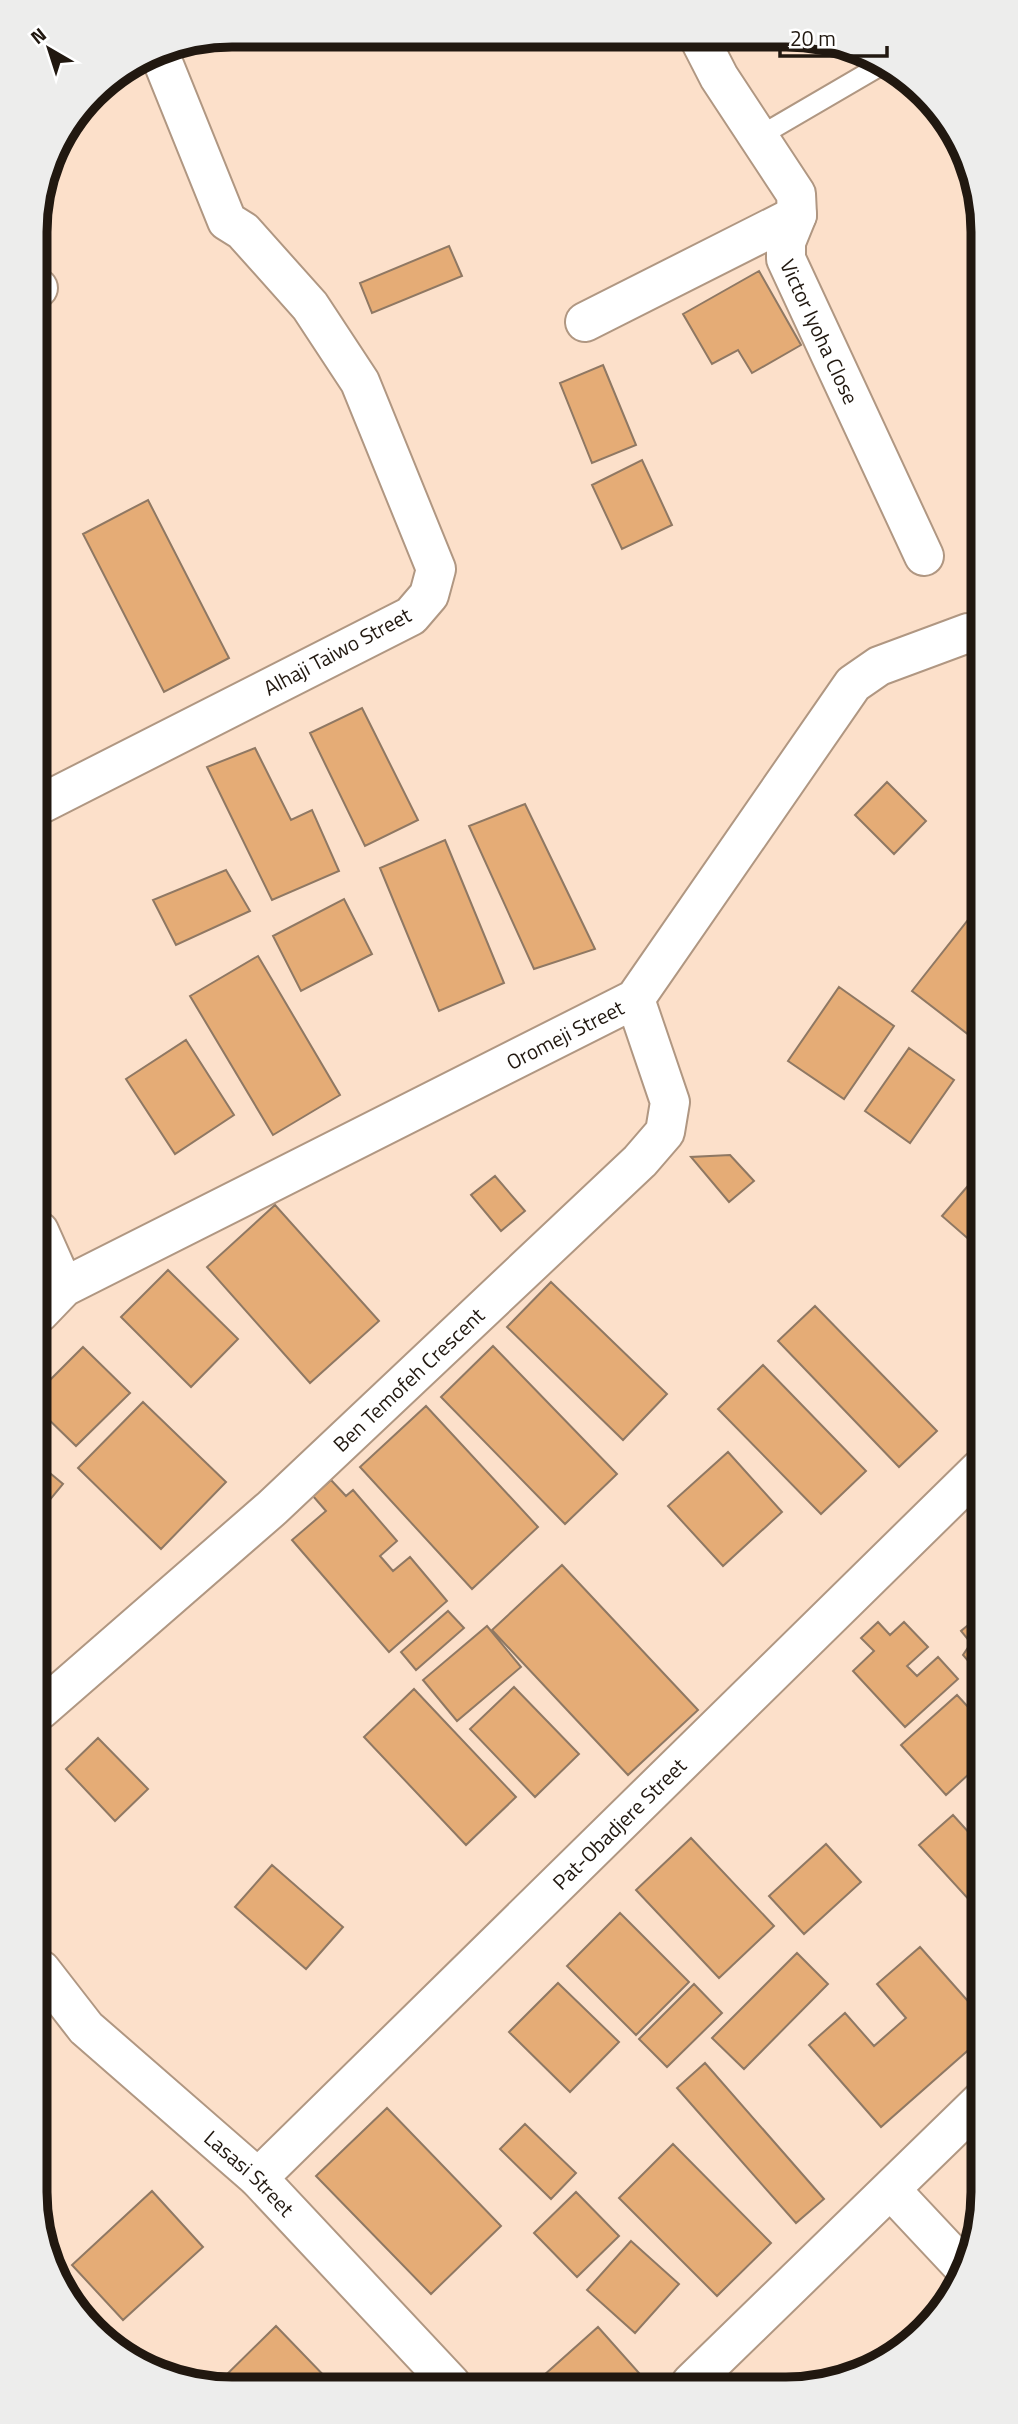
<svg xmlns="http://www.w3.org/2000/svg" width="1018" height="2424" font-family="'Titillium Web',sans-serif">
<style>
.building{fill:#e5ac76;stroke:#8f7863;stroke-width:2}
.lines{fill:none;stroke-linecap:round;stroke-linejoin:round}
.lane-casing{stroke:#b09782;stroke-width:23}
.street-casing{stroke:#b09782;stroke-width:42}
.lane{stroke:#fff;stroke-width:19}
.street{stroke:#fff;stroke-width:38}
.labels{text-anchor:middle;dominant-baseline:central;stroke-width:7;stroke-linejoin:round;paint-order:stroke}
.street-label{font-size:21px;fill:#211810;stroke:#fff}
.rim{fill:none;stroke:#211810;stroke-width:9}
</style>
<rect width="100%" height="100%" fill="#fce0ca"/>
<path class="building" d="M449,246L462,276L372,313L360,283Z
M759,271L801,345L752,373L738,350L712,364L683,314Z
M603,365L636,445L592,463L560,383Z
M642,460L672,525L622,549L592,485Z
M148,500L229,658L164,692L83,534Z
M362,708L418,820L365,846L310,733Z
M255,748L291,820L312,810L339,871L272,900L207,767Z
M887,782L926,821L894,854L855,815Z
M525,804L595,949L534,969L469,826Z
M445,840L504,983L439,1011L380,868Z
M226,870L250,911L176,945L153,900Z
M344,899L372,954L301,991L273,936Z
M979,906V1032L974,1039L912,991Z
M258,956L340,1095L273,1135L190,996Z
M839,987L894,1026L844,1099L788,1061Z
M186,1040L234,1115L175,1154L126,1079Z
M909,1048L954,1080L910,1143L865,1111Z
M730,1155L754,1181L729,1202L691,1157Z
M979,1173L980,1249L942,1216Z
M495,1176L525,1211L501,1231L471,1195Z
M275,1205L379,1321L310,1383L207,1267Z
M168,1270L238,1339L191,1387L121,1317Z
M551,1282L667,1394L623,1440L507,1327Z
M815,1306L937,1431L899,1467L778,1341Z
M493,1346L617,1474L565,1524L441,1397Z
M83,1347L130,1393L76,1446L39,1410V1391Z
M763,1365L866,1471L821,1514L718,1409Z
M143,1402L226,1482L161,1549L78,1468Z
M426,1406L538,1527L472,1589L360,1467Z
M728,1452L782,1512L723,1566L668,1506Z
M39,1464L63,1484L39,1513Z
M331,1480L346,1496L353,1490L397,1541L380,1556L393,1571L410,1557L447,1601L389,1652L292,1540L326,1511L313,1496Z
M562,1565L698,1710L628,1775L492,1630Z
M448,1611L464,1628L416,1670L401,1652Z
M978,1617L981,1619V1676L963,1655L971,1643L961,1631Z
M878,1622L890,1635L904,1622L928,1647L907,1666L917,1676L938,1657L958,1679L905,1727L853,1671L874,1651L861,1638Z
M487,1626L521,1667L457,1721L423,1680Z
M514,1687L579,1754L535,1797L470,1729Z
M414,1689L516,1797L466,1845L364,1737Z
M957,1695L981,1721V1763L946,1795L901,1745Z
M98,1738L148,1789L115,1821L66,1769Z
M953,1815L981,1846L982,1914L919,1845Z
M691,1838L774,1926L719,1978L636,1890Z
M826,1844L861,1882L804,1934L769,1896Z
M272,1865L343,1927L306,1969L235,1907Z
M620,1913L689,1982L636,2035L567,1966Z
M920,1947L982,2017V2038L881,2127L809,2045L845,2013L874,2046L906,2018L877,1984Z
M797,1953L828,1984L744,2069L712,2038Z
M558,1983L619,2042L570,2092L509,2032Z
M694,1984L722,2013L667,2067L639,2039Z
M705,2063L824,2199L796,2223L677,2088Z
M387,2108L501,2226L431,2294L316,2176Z
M525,2124L576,2173L551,2199L500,2149Z
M673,2144L771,2243L717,2296L619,2198Z
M152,2191L203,2247L123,2320L72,2265Z
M576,2192L619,2236L577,2277L534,2233Z
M631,2241L679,2284L635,2333L587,2290Z
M74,2299L119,2342L117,2344L93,2332Z
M276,2326L333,2385H216Z
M598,2327L647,2382L534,2384Z"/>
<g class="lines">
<defs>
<path id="lane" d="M758,137L878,67"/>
<g id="street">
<path id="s1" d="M699,38L719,77L796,194L797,215L786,242V259L924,556"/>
<path d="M36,290L38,288"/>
<path d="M585,322L797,215"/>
<path d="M37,806L411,616L429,595L436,569L360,382L310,306L243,231L227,221L158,50"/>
<path d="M39,1231L64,1287"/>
<path id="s2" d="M39,1313L64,1287L635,999L853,684L879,666L968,633H978"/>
<path id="s3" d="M40,1710L272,1508L640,1161L665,1132L670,1102L635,999"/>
<path id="s4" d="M41,1970L86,2028L258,2178L451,2384"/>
<path id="s5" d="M258,2178L980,1469"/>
<path d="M891,2190L966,2270"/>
<path d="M691,2383L982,2100"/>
</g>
</defs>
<use href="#lane" class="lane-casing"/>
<use href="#street" class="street-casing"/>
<use href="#lane" class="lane"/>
<use href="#street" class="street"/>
</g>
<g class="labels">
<g class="street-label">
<text stroke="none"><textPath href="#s1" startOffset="331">Victor Iyoha Close</textPath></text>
<text transform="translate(337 651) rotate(-28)">Alhaji Taiwo Street</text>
<text stroke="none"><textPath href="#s2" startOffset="597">Oromeji Street</textPath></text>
<text stroke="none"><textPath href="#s3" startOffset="495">Ben Temofeh Crescent</textPath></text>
<text stroke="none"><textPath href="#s5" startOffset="506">Pat-Obadjere Street</textPath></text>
<text stroke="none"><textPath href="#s4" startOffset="292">Lasasi Street</textPath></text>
</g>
</g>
<path d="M0 0H1018V2424H0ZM232 47H786A185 185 0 0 1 971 232V2192A185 185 0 0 1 786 2377H232A185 185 0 0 1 47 2192V232A185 185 0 0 1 232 47Z" fill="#ededec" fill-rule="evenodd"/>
<path class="rim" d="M232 47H786A185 185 0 0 1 971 232V2192A185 185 0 0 1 786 2377H232A185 185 0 0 1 47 2192V232A185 185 0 0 1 232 47Z"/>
<g transform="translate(49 49) rotate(321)" stroke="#ffffff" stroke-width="5" paint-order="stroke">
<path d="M0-5L12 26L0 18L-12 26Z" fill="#211810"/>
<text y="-10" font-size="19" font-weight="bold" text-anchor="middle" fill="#211810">N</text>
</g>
<path d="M780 46v10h107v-10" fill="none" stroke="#211810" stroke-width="3.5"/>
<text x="790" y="46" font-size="21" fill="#211810" stroke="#ffffff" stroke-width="5" paint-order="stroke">20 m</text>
</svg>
